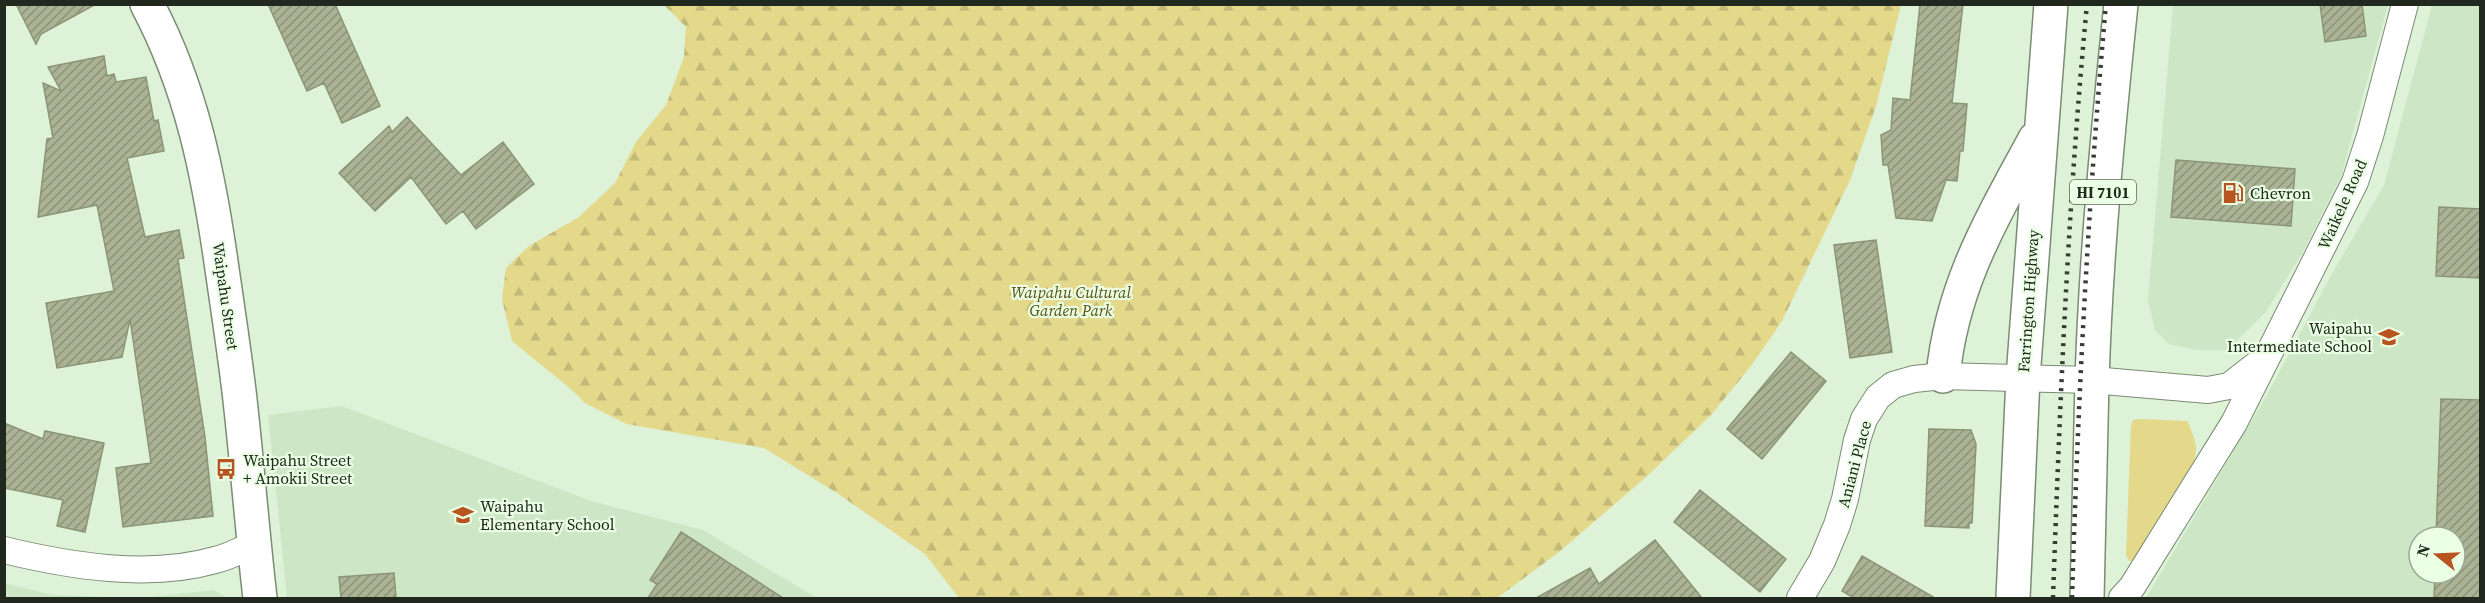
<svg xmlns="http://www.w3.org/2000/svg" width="2485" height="603" font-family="'Source Serif 4',serif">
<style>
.built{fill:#cde7c6;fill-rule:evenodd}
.green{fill:#e4d88b}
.forest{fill:url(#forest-firs)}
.building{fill:url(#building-hatch);stroke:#8c9477;stroke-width:1.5}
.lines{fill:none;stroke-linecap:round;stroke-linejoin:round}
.street-casing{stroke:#7a8c74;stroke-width:28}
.secondary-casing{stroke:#7a8c74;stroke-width:36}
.primary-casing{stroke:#7a8c74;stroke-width:36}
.street{stroke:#fff;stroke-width:26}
.secondary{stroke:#fff;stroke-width:33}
.primary{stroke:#fff;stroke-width:33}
.rail{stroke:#353e32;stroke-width:4.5;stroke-dasharray:3 6;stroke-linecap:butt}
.labels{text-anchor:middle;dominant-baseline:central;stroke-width:4.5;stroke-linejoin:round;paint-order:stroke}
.shield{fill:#eaffe4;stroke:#5d695a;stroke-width:1.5}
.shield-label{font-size:15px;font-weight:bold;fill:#21291f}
.poi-label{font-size:16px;fill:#21291f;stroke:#eaffe4;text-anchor:start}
.street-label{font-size:16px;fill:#21291f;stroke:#eaffe4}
.park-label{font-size:16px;font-style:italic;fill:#595114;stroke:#eaffe4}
</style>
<defs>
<pattern id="forest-firs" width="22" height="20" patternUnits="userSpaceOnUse" patternTransform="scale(1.5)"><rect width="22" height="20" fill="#e4d88b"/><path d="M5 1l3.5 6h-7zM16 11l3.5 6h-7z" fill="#c3b978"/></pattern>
<pattern id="building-hatch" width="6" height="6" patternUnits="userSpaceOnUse" patternTransform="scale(1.5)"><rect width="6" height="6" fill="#abb395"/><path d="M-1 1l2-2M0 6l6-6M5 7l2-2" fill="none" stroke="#8b9279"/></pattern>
</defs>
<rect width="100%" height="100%" fill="#ddf2d6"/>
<path class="built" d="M2173,5H2388L2341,176L2304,250L2266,312L2227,350H2196L2169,344L2155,330L2148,300Z
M2432,5H2480V598H2146L2267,395L2329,279L2384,185ZM2419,537H2455V573H2419Z
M342,406L591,501L703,530L817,598H287L268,415Z
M4,583L53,595L141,598L214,590L227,598H5Z"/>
<path class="green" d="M2139,419L2187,421C2191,429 2195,438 2196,448C2197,481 2151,534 2132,561H2129L2126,555L2131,425L2133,420Z"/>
<path class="forest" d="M664,5H1901L1876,106L1850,180L1782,321L1751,366L1711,415L1646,477L1559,552L1497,598H959L925,554L837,493L764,448L627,424L585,403L572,390L512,341L502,299L506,268L529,246L579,217L615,183L636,142L666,105L684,57L686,27Z"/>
<path class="building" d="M16,4H96L41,34L36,44Z
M268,4H335L380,106L342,123L324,83L307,91Z
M1920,4H1963L1952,103L1967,104L1963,151H1960L1957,181L1946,180L1932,221L1896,218L1888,165H1883L1881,135L1891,130L1893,98L1910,100Z
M2320,4H2362L2366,36L2325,42Z
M104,56L107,76L114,74L116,82L146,77L154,121L158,120L164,151L127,158L145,237L179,230L184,258L178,259L205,437L213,516L123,527L116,468L151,463L130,319L122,357L57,368L46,303L114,291L97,205L38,217L47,139L53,138L43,83L61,91L48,67Z
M407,117L461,175L503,142L534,184L476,229L463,211L446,224L411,177L375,211L339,173L389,126L392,132Z
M2176,160L2295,169L2291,226L2171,217Z
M2439,207L2481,209V278L2436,276Z
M1876,240L1892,352L1850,358L1834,245Z
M1791,352L1826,381L1762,459L1727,429Z
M2441,399L2481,400V598H2434L2435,573H2455V537H2436Z
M4,423L43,439L45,431L104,443L85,532L57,526L63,500L4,488Z
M1929,429L1971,430L1976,444L1972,523H1969V528L1925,526Z
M1700,490L1786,559L1760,592L1674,522Z
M681,532L783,598H648L657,584L650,580Z
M1655,540L1702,598H1536L1590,568L1599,584Z
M1862,556L1935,598H1854L1842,591Z
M394,573L396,598H341L339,577Z"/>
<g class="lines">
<defs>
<path id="street" d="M4,550C70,566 149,579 215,560C229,557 241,550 254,544
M1800,598L1822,561L1837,525L1845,499L1857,440L1864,419L1878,397L1893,385L1914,379L1943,376L2092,380L2208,390L2229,386L2260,362
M2122,598L2132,587L2234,423L2355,182L2370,136L2405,4"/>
<path id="secondary" d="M147,4C192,89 209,176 222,269C228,310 234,350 239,391C247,460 252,529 260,598"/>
<path id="primary" d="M1943,376C1952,284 1992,219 2035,139
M2013,598L2023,378L2051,4
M2087,598C2089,526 2090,453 2092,380C2096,255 2108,129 2121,4"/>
</defs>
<use href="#street" class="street-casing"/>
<use href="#secondary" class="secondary-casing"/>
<use href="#primary" class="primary-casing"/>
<use href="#street" class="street"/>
<use href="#secondary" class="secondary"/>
<use href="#primary" class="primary"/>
<path class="rail" d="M2053,598C2060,400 2068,202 2087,4
M2072,598C2078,400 2088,202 2106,4"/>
</g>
<defs>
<symbol id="fuel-bare" viewBox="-9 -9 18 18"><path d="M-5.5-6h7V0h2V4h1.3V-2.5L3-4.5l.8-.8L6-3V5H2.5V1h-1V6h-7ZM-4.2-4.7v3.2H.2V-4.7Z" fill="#b85420" stroke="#eaffe4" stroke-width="2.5" paint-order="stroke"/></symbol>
<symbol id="school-bare" viewBox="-9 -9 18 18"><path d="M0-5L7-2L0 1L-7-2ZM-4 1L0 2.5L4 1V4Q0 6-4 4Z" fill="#b85420" stroke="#eaffe4" stroke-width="2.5" paint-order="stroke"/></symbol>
<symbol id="bus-bare" viewBox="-9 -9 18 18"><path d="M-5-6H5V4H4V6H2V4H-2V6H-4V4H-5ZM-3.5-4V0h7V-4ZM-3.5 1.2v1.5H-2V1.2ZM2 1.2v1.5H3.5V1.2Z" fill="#b85420" stroke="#eaffe4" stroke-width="2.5" paint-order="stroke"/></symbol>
</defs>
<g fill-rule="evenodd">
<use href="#fuel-bare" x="2218" y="178" width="30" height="30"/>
<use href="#school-bare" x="2374" y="322" width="30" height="30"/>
<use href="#bus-bare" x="211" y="454" width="30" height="30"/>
<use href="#school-bare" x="448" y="500" width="30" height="30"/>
</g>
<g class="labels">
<rect class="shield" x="2070" y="180" width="66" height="24" rx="4.5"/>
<g class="shield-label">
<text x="2103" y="192">HI 7101</text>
</g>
<g class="poi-label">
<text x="2250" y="193">Chevron</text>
<text x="2372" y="328" text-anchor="end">Waipahu<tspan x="2372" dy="18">Intermediate School</tspan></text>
<text x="243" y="460">Waipahu Street<tspan x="243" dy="18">+ Amokii Street</tspan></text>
<text x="480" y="506">Waipahu<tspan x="480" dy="18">Elementary School</tspan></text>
</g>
<g class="street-label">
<text transform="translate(2342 204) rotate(-66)">Waikele Road</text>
<text transform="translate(226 296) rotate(82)">Waipahu Street</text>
<text transform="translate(2028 301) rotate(-86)">Farrington Highway</text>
<text transform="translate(1854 464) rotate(-75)">Aniani Place</text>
</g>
<g class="park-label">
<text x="1071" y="292">Waipahu Cultural<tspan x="1071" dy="18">Garden Park</tspan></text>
</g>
</g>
<rect width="2485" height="603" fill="none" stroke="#21291f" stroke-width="12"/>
<g transform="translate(2437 555) rotate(288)"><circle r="28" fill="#eaffe4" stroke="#9aa995" stroke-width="1.5"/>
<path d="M0-4.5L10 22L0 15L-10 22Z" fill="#b85420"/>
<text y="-9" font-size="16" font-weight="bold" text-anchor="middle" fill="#21291f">N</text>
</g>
</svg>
